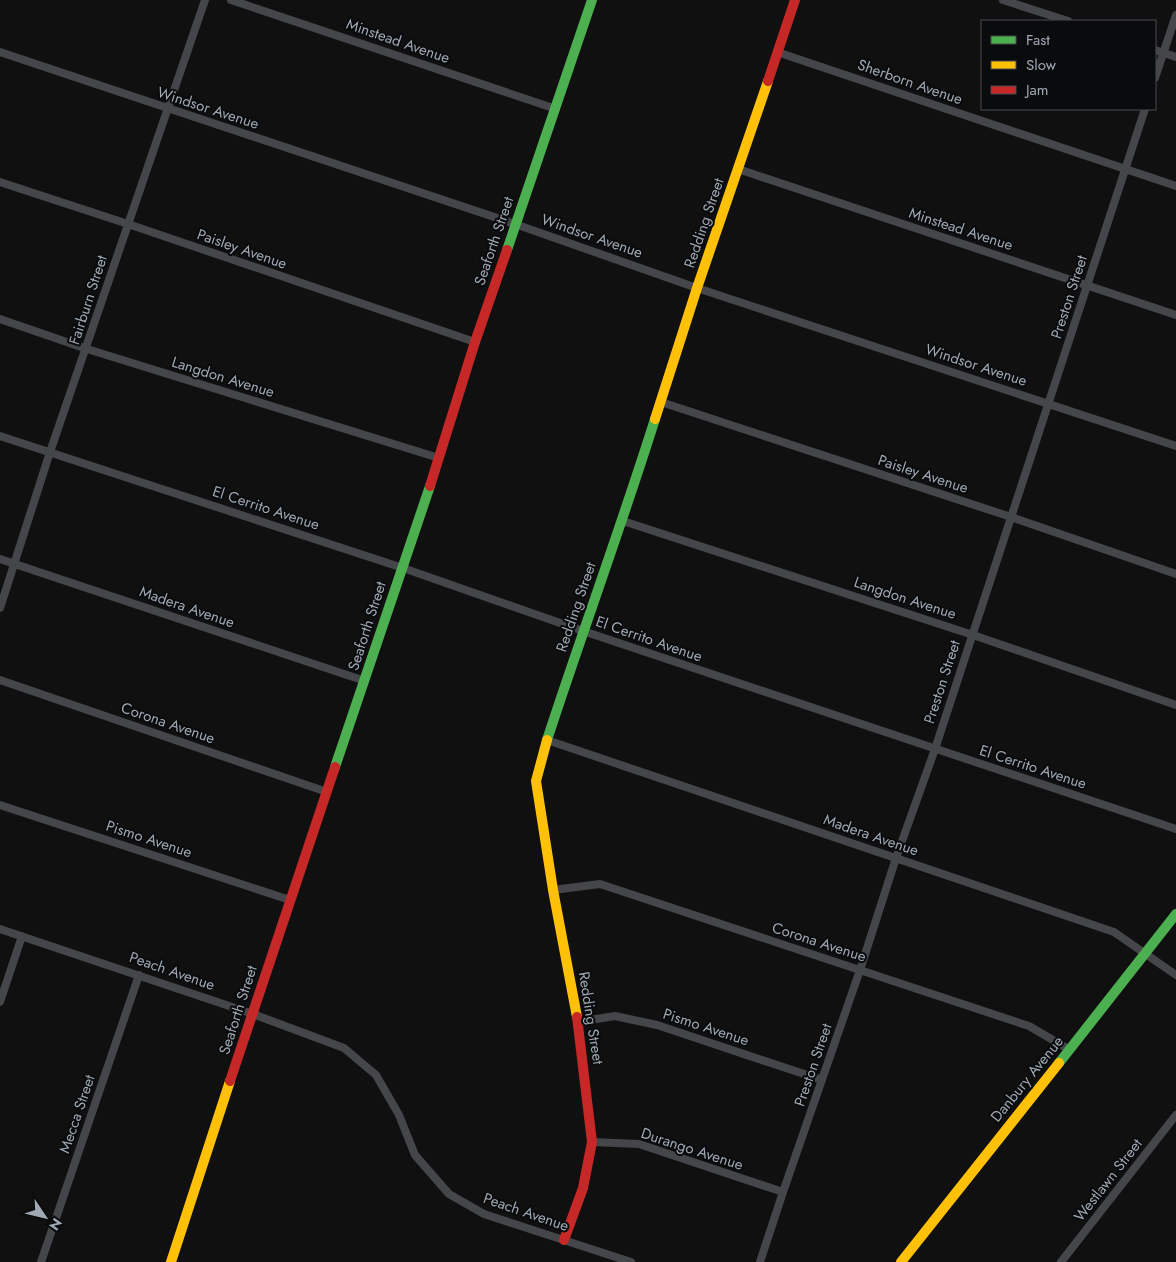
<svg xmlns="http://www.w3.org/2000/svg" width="1176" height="1262" font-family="Jost,sans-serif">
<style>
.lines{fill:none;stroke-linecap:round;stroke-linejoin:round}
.street{stroke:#444649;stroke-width:8}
.fast{stroke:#4caf50;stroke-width:10}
.slow{stroke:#ffc107;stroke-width:10}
.jam{stroke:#c62828;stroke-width:10}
.labels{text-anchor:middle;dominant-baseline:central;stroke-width:4;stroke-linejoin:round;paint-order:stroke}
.street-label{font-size:15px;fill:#9fa8b3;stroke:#0a0b0c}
</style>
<rect width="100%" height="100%" fill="#101010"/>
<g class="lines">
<path class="street" d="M231,0L556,109
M1003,0L1068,21
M1155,50L1176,57
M0,52L515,224L697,288L1176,446
M777,52L1176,186
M1155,78L1176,15
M738,169L1176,315
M0,182L128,224L475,342
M0,319L87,349L439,458
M661,402L1011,517L1176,574
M0,436L403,568L583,631L1176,829
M623,521L973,635L1176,705
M0,559L365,681
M0,608L50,452L205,0
M0,680L327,792
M547,740L1114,932L1176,975
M0,805L290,900
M553,890L600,884L1029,1026L1070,1050
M0,929L253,1014L344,1048L376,1075L399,1115L415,1155L449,1194L484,1214L631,1262
M0,1002L22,936
M578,1022L615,1016L657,1025L822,1080
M592,1142L639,1144L783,1192
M41,1262L139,975
M760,1262L783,1192L860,970L896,858L935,749L1145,109
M1061,1262L1176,1115"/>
<path class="fast" d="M507,250L592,0
M547,740C582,633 621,527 655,419
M335,767L430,486
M1059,1063L1176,914"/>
<path class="slow" d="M655,419L697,288L768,81
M547,740L536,781L553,890L577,1017
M171,1262L230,1081
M901,1262L1059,1063"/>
<path class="jam" d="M768,81L795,0
M430,486L475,342L507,250
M230,1081L335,767
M564,1240L583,1188L592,1142L577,1017"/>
</g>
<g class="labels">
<g class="street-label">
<text transform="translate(398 41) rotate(19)">Minstead Avenue</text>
<text transform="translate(910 82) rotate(19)">Sherborn Avenue</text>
<text transform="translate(208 108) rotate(18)">Windsor Avenue</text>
<text transform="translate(704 223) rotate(-71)">Redding Street</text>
<text transform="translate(961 229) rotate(18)">Minstead Avenue</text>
<text transform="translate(592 236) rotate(19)">Windsor Avenue</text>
<text transform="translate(494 241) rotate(-71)">Seaforth Street</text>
<text transform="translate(242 249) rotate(19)">Paisley Avenue</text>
<text transform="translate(1069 297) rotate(-72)">Preston Street</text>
<text transform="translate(88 300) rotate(-72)">Fairburn Street</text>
<text transform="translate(976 365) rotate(18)">Windsor Avenue</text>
<text transform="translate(223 377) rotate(17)">Langdon Avenue</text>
<text transform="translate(923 474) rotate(18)">Paisley Avenue</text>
<text transform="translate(266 508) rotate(18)">El Cerrito Avenue</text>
<text transform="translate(905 598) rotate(18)">Langdon Avenue</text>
<text transform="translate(187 607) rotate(19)">Madera Avenue</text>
<text transform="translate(576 607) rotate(-71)">Redding Street</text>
<text transform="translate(367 626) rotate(-72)">Seaforth Street</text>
<text transform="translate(649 639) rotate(19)">El Cerrito Avenue</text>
<text transform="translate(942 682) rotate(-72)">Preston Street</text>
<text transform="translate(168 723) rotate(19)">Corona Avenue</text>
<text transform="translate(1033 767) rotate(18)">El Cerrito Avenue</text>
<text transform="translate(871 835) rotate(19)">Madera Avenue</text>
<text transform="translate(149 839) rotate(18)">Pismo Avenue</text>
<text transform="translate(819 942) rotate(18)">Corona Avenue</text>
<text transform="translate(172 971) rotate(19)">Peach Avenue</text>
<text transform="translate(238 1010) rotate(-72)">Seaforth Street</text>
<text transform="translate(591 1018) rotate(81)">Redding Street</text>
<text transform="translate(706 1027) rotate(18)">Pismo Avenue</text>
<text transform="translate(813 1065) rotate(-71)">Preston Street</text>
<text transform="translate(1027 1079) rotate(-51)">Danbury Avenue</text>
<text transform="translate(77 1114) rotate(-71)">Mecca Street</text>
<text transform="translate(692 1149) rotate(18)">Durango Avenue</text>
<text transform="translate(1108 1180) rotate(-52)">Westlawn Street</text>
<text transform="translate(526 1212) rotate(19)">Peach Avenue</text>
</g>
</g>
<rect x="981" y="20" width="175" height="90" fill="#0a0b0c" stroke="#464a4f"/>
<rect x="991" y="36" width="25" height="8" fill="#4caf50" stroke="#464a4f"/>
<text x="1026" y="45" font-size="15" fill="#9fa8b3">Fast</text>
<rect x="991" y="61" width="25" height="8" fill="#ffc107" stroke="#464a4f"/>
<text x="1026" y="70" font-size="15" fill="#9fa8b3">Slow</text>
<rect x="991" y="86" width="25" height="8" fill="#c62828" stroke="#464a4f"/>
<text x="1026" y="95" font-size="15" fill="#9fa8b3">Jam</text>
<g transform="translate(45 1217) rotate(125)" stroke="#0a0b0c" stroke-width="4" paint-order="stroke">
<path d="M0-4L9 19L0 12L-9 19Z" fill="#9fa8b3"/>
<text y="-8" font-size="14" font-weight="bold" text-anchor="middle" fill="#9fa8b3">N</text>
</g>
</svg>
